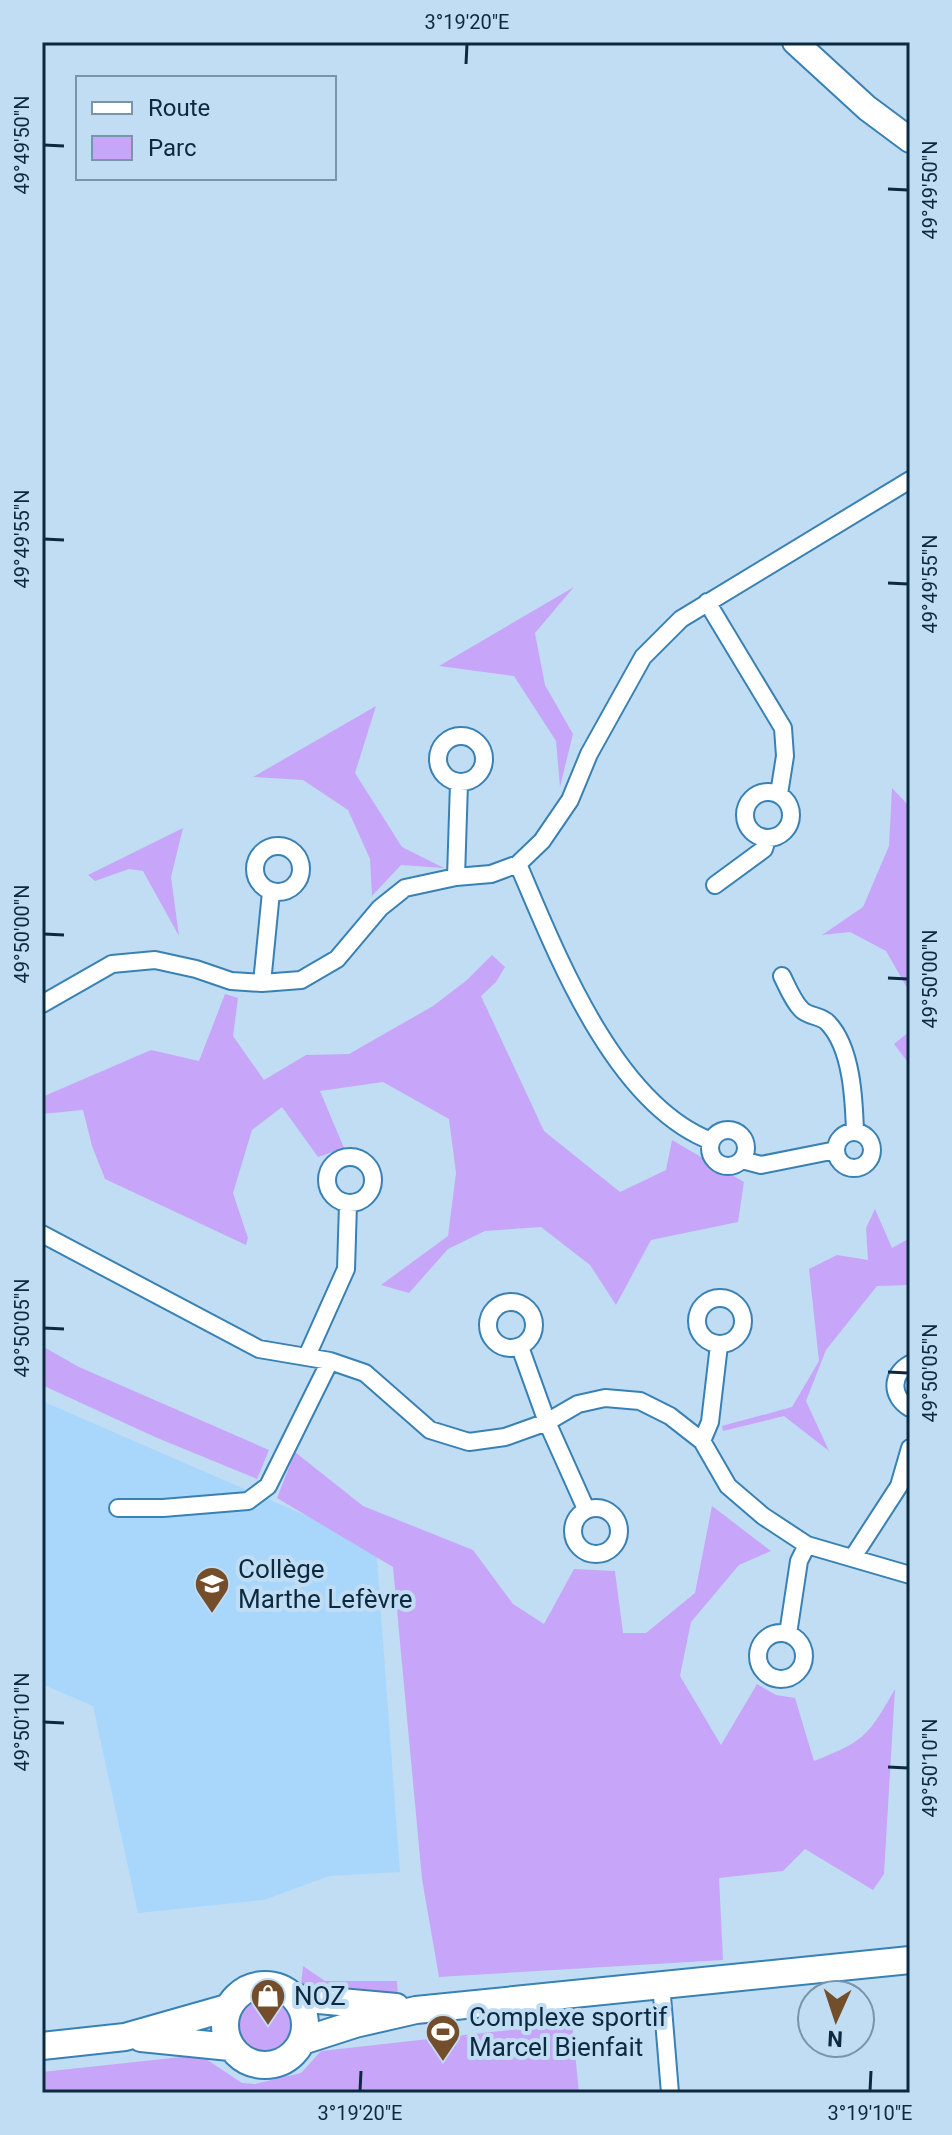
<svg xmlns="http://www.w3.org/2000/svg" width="952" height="2135" font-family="Roboto,sans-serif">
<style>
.built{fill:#a9d7fb}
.green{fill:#c7a6f9}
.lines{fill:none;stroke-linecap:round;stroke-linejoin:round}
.minor-casing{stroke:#3881b4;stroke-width:20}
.secondary-casing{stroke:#3881b4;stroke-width:28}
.primary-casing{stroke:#3881b4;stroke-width:30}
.minor{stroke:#fff;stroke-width:16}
.secondary{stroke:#fff;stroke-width:24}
.primary{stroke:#fff;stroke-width:26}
.ticks{fill:none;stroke:#0b2a3f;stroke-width:3}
.labels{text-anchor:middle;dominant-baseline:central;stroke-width:8;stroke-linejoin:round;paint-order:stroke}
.poi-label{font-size:26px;fill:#0b2a3f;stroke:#c1ddf3;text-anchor:start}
.neatline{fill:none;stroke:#0b2a3f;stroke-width:3}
.ticks-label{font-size:20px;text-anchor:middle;fill:#0b2a3f}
</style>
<rect width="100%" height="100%" fill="#c1ddf3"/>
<path class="built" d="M42,1401L376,1546L400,1872L329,1876L264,1900L138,1913L93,1706L42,1684Z"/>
<path class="green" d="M574,587L535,633L545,685L573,734L560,787L556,741L514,676L439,666Z
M376,706L355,773L402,847L444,868L401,865L372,896L370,859L348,810L303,780L253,777Z
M892,788L910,807V993L886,951L850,932L822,935L863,907L889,846Z
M183,828L171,877L179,936L143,871L129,869L95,881L88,875Z
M492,955L505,967L496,982L481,996L544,1131L620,1192L666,1170L672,1140L744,1182L738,1222L651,1240L616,1305L590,1265L541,1227L485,1231L448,1249L409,1293L381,1285L448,1236L456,1173L449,1119L383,1082L320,1091L344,1148L318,1157L282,1107L252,1130L233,1193L248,1238L246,1245L105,1179L92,1146L83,1110L42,1114V1097L151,1050L199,1061L225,994L238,998L233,1036L264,1080L306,1055L349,1054L433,1006L467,980Z
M910,1031V1065L894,1044Z
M875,1209L892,1248L910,1238V1285L877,1286L826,1350L806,1401L829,1451L784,1416L723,1431L722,1426L792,1407L819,1361L809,1269L837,1255L868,1260L866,1228Z
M42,1346L79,1367L269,1450L257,1479L155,1437L42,1385Z
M295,1452L363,1506L473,1550L513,1604L544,1624L574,1569L615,1571L623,1633H646L695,1593L712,1506L771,1551L739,1565L691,1622L680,1676L721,1745L757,1684L776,1695L795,1698L814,1761C865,1741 868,1736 895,1689L884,1874L873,1890L805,1849L783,1871L719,1878L723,1960L439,1977L422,1879L393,1567L277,1498Z
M303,1966L325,1981H397L398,1994L341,1991L301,1985Z
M236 2026a30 30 0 1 1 60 0a30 30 0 1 1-60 0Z
M572,2023L579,2093H42V2072L200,2055L242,2083L255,2084L301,2073L321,2051Z"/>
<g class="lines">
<defs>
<path id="minor" d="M707,602L783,728L785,756L779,794
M438 759a23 23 0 1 1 46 0a23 23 0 1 1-46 0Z
M745 815a23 23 0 1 1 46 0a23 23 0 1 1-46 0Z
M255 869a23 23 0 1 1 46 0a23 23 0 1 1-46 0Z
M518,864C556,953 614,1104 711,1141
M456,877L459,783
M715,885L764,849L767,839
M782,976C787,986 793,1001 801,1009C808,1017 821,1015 828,1023C852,1048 854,1100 855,1132
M262,983L271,892
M42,1004L112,964L155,960L196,969L231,981L262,983L301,980L337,959L380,908L405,888L456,877L491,874L518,864L542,841L570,800L589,754L643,657L681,619L910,480
M710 1148a18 18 0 1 1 36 0a18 18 0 1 1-36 0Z
M836 1150a18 18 0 1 1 36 0a18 18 0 1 1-36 0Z
M327 1180a23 23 0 1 1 46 0a23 23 0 1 1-46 0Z
M742,1160L761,1165L836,1150
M42,1234L259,1349L330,1361L365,1373L430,1430L469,1442L505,1437L547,1422L578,1404L605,1398L640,1401L670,1416L702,1441L728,1486L763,1516L807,1545L910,1575
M697 1321a23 23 0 1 1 46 0a23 23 0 1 1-46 0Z
M488 1325a23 23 0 1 1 46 0a23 23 0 1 1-46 0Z
M520,1347L547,1422L586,1509
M307,1356L346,1269L348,1204
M910,1364C890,1375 891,1397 910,1408
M702,1441L710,1422L719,1345
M573 1531a23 23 0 1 1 46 0a23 23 0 1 1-46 0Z
M118,1508H163L248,1501L268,1486L330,1361
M853,1557L899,1486L910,1448
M758 1656a23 23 0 1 1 46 0a23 23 0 1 1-46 0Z
M788,1634L799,1561L807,1545
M661,1984L670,2093"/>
<path id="secondary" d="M795,42L867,108L910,140"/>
<path id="primary" d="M225 2025a40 40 0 1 1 80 0a40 40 0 1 1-80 0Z
M296,1998L396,2007
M141,2038L230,2047
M302,2041L355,2024L416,2010L910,1960
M42,2046L125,2037L227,2008"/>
</defs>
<use href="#minor" class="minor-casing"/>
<use href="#secondary" class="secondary-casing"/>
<use href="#primary" class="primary-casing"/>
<use href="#minor" class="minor"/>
<use href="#secondary" class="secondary"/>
<use href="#primary" class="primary"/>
</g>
<path class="ticks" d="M466,64L467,44M44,145L64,146M888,189L908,190M44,539L64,540M888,583L908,584M44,934L64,935M888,978L908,979M44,1328L64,1329M888,1372L908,1373M44,1722L64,1723M888,1767L908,1768M360,2091L361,2071M870,2091L871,2071"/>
<defs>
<symbol id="school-pin" viewBox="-11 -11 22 30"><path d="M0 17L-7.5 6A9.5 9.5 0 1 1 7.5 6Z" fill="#744e2b" stroke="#c1ddf3"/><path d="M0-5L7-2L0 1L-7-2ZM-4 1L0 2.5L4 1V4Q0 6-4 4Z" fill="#fff"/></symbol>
<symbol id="shop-pin" viewBox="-11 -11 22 30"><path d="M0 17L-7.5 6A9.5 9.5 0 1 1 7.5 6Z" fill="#744e2b" stroke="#c1ddf3"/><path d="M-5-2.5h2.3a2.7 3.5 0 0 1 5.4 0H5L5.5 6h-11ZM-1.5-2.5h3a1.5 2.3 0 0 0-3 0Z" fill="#fff"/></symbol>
<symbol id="stadium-pin" viewBox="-11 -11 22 30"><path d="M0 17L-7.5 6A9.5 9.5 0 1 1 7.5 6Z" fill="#744e2b" stroke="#c1ddf3"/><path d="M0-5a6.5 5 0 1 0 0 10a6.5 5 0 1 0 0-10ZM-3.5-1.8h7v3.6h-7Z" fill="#fff"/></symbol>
</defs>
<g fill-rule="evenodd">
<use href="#school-pin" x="192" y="1564" width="40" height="54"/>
<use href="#shop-pin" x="248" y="1976" width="40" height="54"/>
<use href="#stadium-pin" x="423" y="2012" width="40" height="54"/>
</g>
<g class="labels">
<g class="poi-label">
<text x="238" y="1569">Collège<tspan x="238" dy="30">Marthe Lefèvre</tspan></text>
<text x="294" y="1996">NOZ</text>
<text x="469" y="2017">Complexe sportif<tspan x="469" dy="30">Marcel Bienfait</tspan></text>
</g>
</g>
<rect width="952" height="2135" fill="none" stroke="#c1ddf3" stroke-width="88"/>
<rect x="76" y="76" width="260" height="104" fill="#c1ddf3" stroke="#7895ab" stroke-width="2"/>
<rect x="92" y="102" width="40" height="12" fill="#ffffff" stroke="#7895ab" stroke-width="2"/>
<text x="148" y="116" font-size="24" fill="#0b2a3f">Route</text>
<rect x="92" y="136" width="40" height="24" fill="#c7a6f9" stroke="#7895ab" stroke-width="2"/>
<text x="148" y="156" font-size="24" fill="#0b2a3f">Parc</text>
<g transform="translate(836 2019) rotate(183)"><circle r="38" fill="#c1ddf3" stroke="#7895ab" stroke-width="2"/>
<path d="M0-6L14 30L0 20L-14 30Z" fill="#744e2b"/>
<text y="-12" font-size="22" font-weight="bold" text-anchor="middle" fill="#0b2a3f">N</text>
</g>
<rect x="44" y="44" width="864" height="2047" class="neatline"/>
<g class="ticks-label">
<text x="467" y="29">3°19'20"E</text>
<text transform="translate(22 145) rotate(-90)" y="7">49°49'50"N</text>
<text transform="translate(930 190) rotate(-90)" y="7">49°49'50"N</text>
<text transform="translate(22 539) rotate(-90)" y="7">49°49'55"N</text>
<text transform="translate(930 584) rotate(-90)" y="7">49°49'55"N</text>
<text transform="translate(22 934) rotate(-90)" y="7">49°50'00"N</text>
<text transform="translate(930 979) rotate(-90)" y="7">49°50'00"N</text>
<text transform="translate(22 1328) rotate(-90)" y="7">49°50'05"N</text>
<text transform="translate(930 1373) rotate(-90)" y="7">49°50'05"N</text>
<text transform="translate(22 1722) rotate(-90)" y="7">49°50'10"N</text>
<text transform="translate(930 1768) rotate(-90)" y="7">49°50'10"N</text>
<text x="360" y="2120">3°19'20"E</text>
<text x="870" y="2120">3°19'10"E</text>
</g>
</svg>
